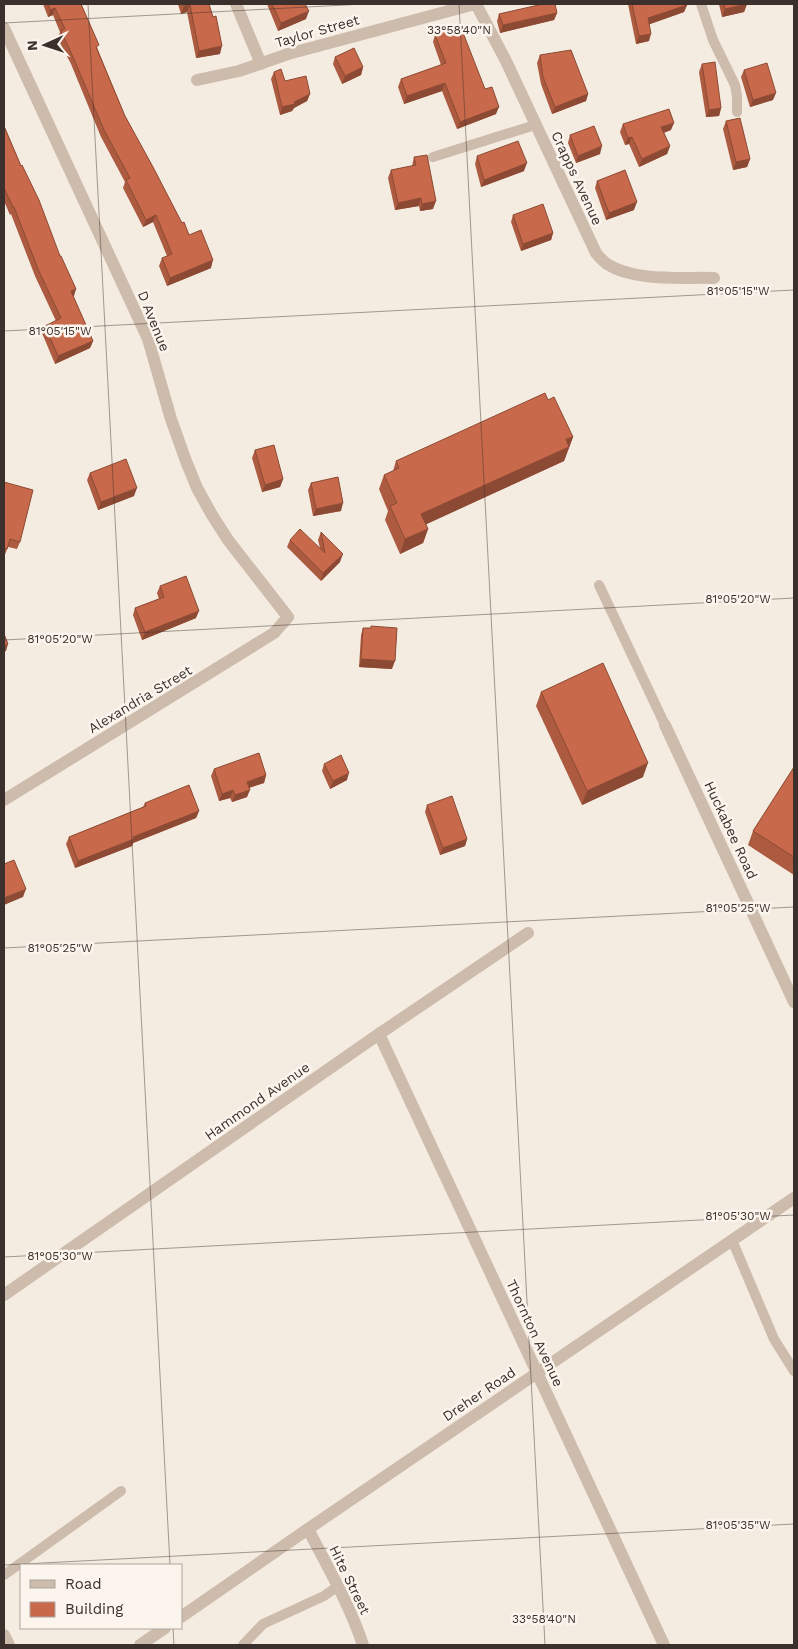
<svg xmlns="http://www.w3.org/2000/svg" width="798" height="1649" font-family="'Work Sans',sans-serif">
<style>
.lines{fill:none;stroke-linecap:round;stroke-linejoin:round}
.service{stroke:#cdbbac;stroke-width:10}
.minor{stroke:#cdbbac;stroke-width:12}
.tertiary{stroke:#cdbbac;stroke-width:12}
.wall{fill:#ac5a40}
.shaded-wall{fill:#8c4a34}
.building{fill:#c8694b;stroke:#8c4a34}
.ticks{fill:none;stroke:#3b302b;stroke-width:1;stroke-opacity:0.45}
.labels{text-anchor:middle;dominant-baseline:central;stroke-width:5;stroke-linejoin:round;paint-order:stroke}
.street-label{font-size:14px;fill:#3b302b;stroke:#fbf5ee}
.ticks-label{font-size:12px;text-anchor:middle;fill:#3b302b;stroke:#fbf5ee;stroke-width:5;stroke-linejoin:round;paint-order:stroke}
</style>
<rect width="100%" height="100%" fill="#f4ebe1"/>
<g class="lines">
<path class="service" d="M701,4L713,40L735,85L737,96V112
M433,157L535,125
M599,585L665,725
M732,1240L774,1339L794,1371
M4,1575L121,1491
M243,1645L263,1624L324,1596L338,1586"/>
<path class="minor" d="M236,4L261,64
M476,4L506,61L596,253C599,257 603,261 607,264C635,282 682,277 714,278
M197,80L239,71L288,54L475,4
M665,725L794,1002
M379,1034L664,1645
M4,1295L379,1034L528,933
M308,1529C327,1566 350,1605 363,1645
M4,1635L9,1645"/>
<path class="tertiary" d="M4,28L148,339L171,419L186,461L197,488L212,515L228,540L288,617L274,633L4,800
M181,1617L308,1529L794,1198
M140,1645L165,1628"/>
</g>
<path class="wall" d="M43,4H81L98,50L125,116L182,223L211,268L167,286L159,266L162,258L167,256L153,222L143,227L123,188L125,182L101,137L71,64L58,39L60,32L53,15L48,17Z
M178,4H209L220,54L196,58L187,12L181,14Z
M267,4H305L306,19L278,31Z
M628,4H687V5L684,12L649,24V41L636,44Z
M719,4H747L744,12L722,17Z
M557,13L554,20L500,33L497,21L499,14Z
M435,35L485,89L496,114L457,129L442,91L404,104L398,87L401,79L441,65L433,42Z
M540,55L588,94L586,101L552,114L541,84L537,63Z
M335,57L363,67L361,75L342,84L333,64Z
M702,64L721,108L719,116L706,117L699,72Z
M744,70L773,100L750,107L741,77Z
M274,72L285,81L310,94L307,101L294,108L292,111L280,115L271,79Z
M726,121L750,159L747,167L733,170L723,129Z
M623,124L671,130L664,133L670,146L667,154L639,167L629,144L625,145L620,132Z
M4,126L60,256L76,289L73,296L93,341L90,348L55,364L42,333L45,326L56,321L35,276L11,214L10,215L4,201Z
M570,135L600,154L576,163L568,143Z
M477,156L524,171L481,187L475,164Z
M414,157L433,209L420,211L419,206L395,210L388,178L391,170L412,166Z
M597,181L634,210L606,220L595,188Z
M513,215L553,233L551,240L521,251L511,222Z
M548,400L573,437L564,461L426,524L428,529L423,543L400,554L385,520L388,511L379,489L384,475L393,471L396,461Z
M255,450L283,479L280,487L262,492L252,458Z
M90,473L134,496L98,510L87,480Z
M4,482L20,542L17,549L8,547L4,557Z
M311,483L341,511L313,516L308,490Z
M321,532L340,562L321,581L287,547L290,540L320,548L318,540Z
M160,586L196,618L142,640L133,615L135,608L159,599L157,593Z
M363,628L392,669L359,667L361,635Z
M541,692L643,777L582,805L536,706Z
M324,764L347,780L330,789L322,771Z
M794,767V875L748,845L753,831Z
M214,769L266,775L264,783L249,788L247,797L232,802L230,798L219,801L211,776Z
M145,803L199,811L196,818L133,843L132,846L75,868L66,844L69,837L143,807Z
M427,805L467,839L465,846L440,855L425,812Z"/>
<path class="shaded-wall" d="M747,4L744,12L722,17L725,9Z
M190,5L187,12L181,14L184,6Z
M687,5L684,12L645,26L648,18Z
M55,8L53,15L48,17L50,10Z
M309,11L306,19L278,31L281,23Z
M557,13L554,20L500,33L503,25Z
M651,34L649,41L636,44L639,36Z
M222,46L220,54L196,58L199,51Z
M363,67L361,75L342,84L345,76Z
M445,83L442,91L404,104L407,96Z
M776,93L773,100L750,107L753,100Z
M310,94L307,101L294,108L292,111L280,115L282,107Z
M588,94L586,101L552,114L555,107Z
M499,107L496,114L457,129L460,122Z
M721,108L719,116L706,117L709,110Z
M674,123L671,130L658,134L661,127Z
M632,137L629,144L625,145L628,138Z
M602,146L600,154L576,163L578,156Z
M670,146L667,154L639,167L642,159Z
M750,159L747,167L733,170L736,162Z
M527,163L524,171L481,187L484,180Z
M421,198L419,206L395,210L398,203Z
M436,201L433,209L420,211L422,204Z
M637,202L634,210L606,220L609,213Z
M156,215L153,222L143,227L146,220Z
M553,233L551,240L521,251L523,244Z
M213,260L211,268L167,286L170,278Z
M76,289L74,296L68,299L71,291Z
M93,341L90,348L55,364L58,356Z
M573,437L564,461L416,529L421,514Z
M283,479L280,487L262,492L265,485Z
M137,488L134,496L98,510L101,502Z
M343,503L341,511L313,516L316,509Z
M428,529L423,543L400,554L405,539Z
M343,554L340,562L321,581L323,573Z
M199,611L196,618L142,640L145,632Z
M8,644L6,651L4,652V646Z
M361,659L395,661L392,669L359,667Z
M648,763L643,777L582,805L587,791Z
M349,773L347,780L330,789L333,781Z
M266,775L264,783L244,789L247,782Z
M233,790L230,798L219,801L222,794Z
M250,790L247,797L232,802L235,795Z
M199,811L196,818L133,843L132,846L75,868L78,861L133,837Z
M467,839L465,846L440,855L443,848Z
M26,889L23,897L4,905V898Z"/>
<path class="building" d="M48,4H81L99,45L96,47L125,116L153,167L182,223L184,222L189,235L201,230L213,260L170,278L162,258L172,254L156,215L146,220L126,180L130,178L104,130L73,57L61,31L65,29L55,8L50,10Z
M183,4H209L213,17L216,16L222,46L199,51L190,5L184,6Z
M272,4H305L309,11L281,23Z
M543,4H555L557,13L503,25L499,14Z
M632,4H687V5L648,18L651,34L639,36Z
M724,4H747L725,9Z
M460,25L485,89L492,87L499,107L460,122L445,83L407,96L401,79L446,63L435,35Z
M354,48L363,67L345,76L335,57Z
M571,50L588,94L555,107L543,77L540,55Z
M715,62L721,108L709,110L702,64Z
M767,63L776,93L753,100L744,70Z
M281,69L285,81L306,76L310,94L294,102L295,104L282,107L274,72Z
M669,109L674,123L661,127L670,146L642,159L632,137L628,138L623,124Z
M740,118L750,159L736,162L726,121Z
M4,126L21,166L22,165L39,200L60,256H61L76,289L71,291L93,341L58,356L45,326L61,318L38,269L14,207H13L4,188Z
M594,126L602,146L578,156L570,135Z
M518,141L527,163L484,180L477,156Z
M427,155L436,201L422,204L421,198L398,203L391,170L416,165L414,157Z
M625,170L637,202L609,213L597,181Z
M543,204L553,233L523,244L513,215Z
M545,393L548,400L554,397L573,437L566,439L569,447L421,514L428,529L405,539L390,506L397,503L384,475L399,468L396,461Z
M274,445L283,479L265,485L255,450Z
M126,459L137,488L101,502L90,473Z
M338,477L343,503L316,509L311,483Z
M4,482L33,490L20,542L10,539L7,549L4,548Z
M300,529L325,553L321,532L343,554L323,573L290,540Z
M186,576L199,611L145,632L135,608L164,597L160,586Z
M371,626L397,628L395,661L361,659L363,628H371Z
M4,634L8,644L4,646Z
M603,663L648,763L587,791L541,692Z
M259,753L266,775L247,782L250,790L235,795L233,790L222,794L214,769Z
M341,755L349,773L333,781L324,764Z
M794,767V857L753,831Z
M189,785L199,811L133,837L134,839L78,861L69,837L146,806L145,803Z
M452,796L467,839L443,848L427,805Z
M14,860L26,889L4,898V864Z"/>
<path class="ticks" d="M88,4L170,1565M459,4L545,1645M4,23L364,4M4,331L794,290M4,640L794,598M4,948L794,907M4,1257L794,1215M4,1565L794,1524M173,1628L174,1645"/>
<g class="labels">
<g class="street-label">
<text transform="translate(317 31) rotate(-16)">Taylor Street</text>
<text transform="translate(577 178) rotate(65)">Crapps Avenue</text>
<text transform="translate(154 321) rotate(68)">D Avenue</text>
<text transform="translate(140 699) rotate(-31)">Alexandria Street</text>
<text transform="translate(731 830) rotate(65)">Huckabee Road</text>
<text transform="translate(257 1101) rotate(-35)">Hammond Avenue</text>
<text transform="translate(535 1333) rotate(65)">Thornton Avenue</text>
<text transform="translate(479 1394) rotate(-34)">Dreher Road</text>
<text transform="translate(350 1580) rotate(64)">Hite Street</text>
</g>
</g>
<g class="ticks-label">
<text x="459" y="34">33°58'40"N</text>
<text x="738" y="295">81°05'15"W</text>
<text x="60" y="335">81°05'15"W</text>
<text x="738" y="603">81°05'20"W</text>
<text x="60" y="643">81°05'20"W</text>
<text x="738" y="912">81°05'25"W</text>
<text x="60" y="952">81°05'25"W</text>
<text x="738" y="1220">81°05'30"W</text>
<text x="60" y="1260">81°05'30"W</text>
<text x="738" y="1529">81°05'35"W</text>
<text x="544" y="1623">33°58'40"N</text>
</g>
<rect width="798" height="1649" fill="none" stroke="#3b302b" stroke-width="10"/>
<rect x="20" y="1564" width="162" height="65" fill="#fbf5ee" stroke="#aea6a0"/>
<rect x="30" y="1580" width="25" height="8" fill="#cdbbac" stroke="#aea6a0"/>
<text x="65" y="1589" font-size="15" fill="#3b302b">Road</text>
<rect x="30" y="1602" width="25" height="15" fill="#c8694b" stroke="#aea6a0"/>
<text x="65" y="1614" font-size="15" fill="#3b302b">Building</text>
<g transform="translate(45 45) rotate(267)" stroke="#fbf5ee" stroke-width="4" paint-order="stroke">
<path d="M0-4L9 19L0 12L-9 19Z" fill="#3b302b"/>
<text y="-8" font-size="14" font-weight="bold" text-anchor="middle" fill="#3b302b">N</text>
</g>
</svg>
